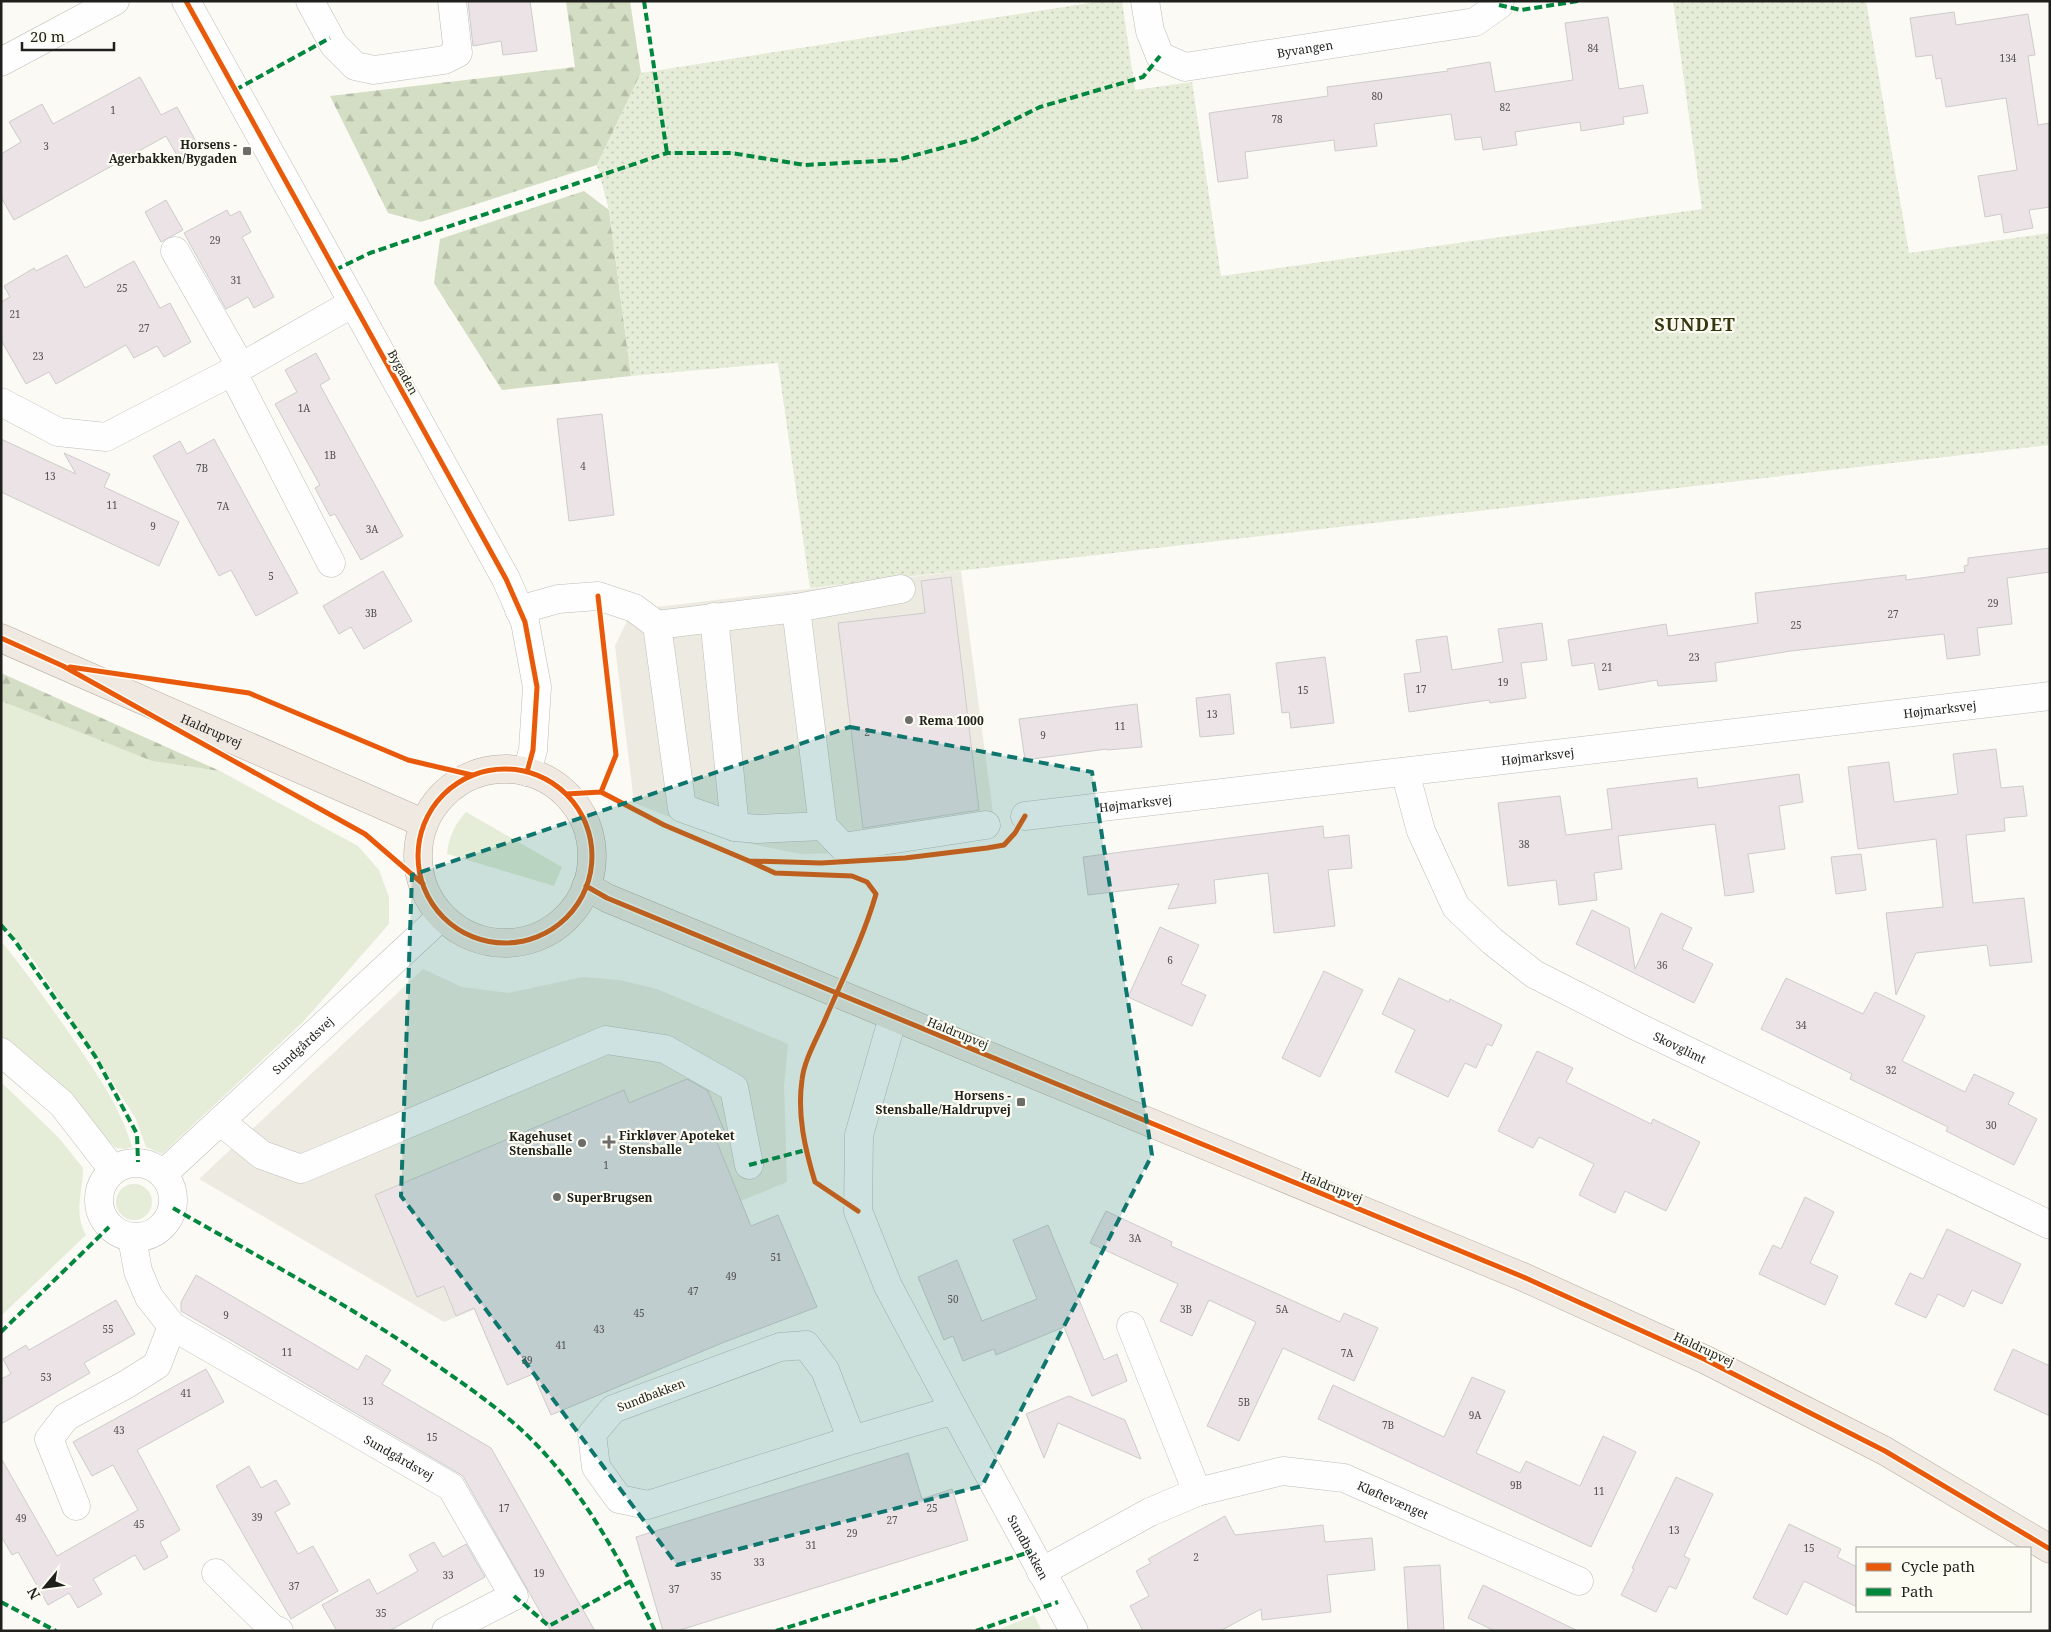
<svg xmlns="http://www.w3.org/2000/svg" width="2051" height="1632" font-family="'Noto Serif',serif">
<style>
.built{fill:#edebe1}
.green{fill:#e5ecd8}
.forest{fill:url(#forest-firs)}
.park{fill:url(#park-dots)}
.building{fill:#ebe3e6;stroke:#cecccb}
.lines{fill:none;stroke-linecap:round;stroke-linejoin:round}
.minor-casing{stroke:#bdbdb9;stroke-width:29}
.major-casing{stroke:#b7ac9e;stroke-width:29}
.minor{stroke:#fefefe;stroke-width:28}
.major{stroke:#efe9e2;stroke-width:28}
.quiet{stroke:#00873e;stroke-width:4;stroke-dasharray:8 4;stroke-linecap:butt}
.cycleway-casing{stroke:#fdfcf3;stroke-width:8}
.cycleway{stroke:#e8590c;stroke-width:5}
.marked{fill:#0f766e;fill-opacity:0.2;stroke:#0f766e;stroke-width:4;stroke-dasharray:10 6;stroke-linejoin:round}
.poi-dot{fill:#6c6c68;stroke:#fdfcf3;stroke-width:2}
.labels{text-anchor:middle;dominant-baseline:central;stroke-width:4.5;stroke-linejoin:round;paint-order:stroke}
.number-label{font-size:10px;fill:#545250}
.street-label{font-size:12px;fill:#1f1f1c;stroke:#fdfcf3}
.poi-label{font-size:12px;font-weight:bold;fill:#1f1f1c;stroke:#fdfcf3;text-anchor:end}
.district-label{font-size:18px;font-weight:bold;letter-spacing:1px;fill:#35370e;stroke:#fdfcf3}
</style>
<defs>
<pattern id="forest-firs" width="22" height="20" patternUnits="userSpaceOnUse" patternTransform="scale(1.25)"><rect width="22" height="20" fill="#d4dec4"/><path d="M5 1l3.5 6h-7zM16 11l3.5 6h-7z" fill="#b6bea8"/></pattern>
<pattern id="park-dots" width="8" height="8" patternUnits="userSpaceOnUse" patternTransform="scale(1.25)"><rect width="8" height="8" fill="#e5ecd8"/><path d="M2 2h.1M6 6h.1" fill="none" stroke="#c4cab9" stroke-width="1.8" stroke-linecap="round"/></pattern>
</defs>
<rect width="100%" height="100%" fill="#fbfaf5"/>
<path class="built" d="M961,571L996,836L846,853L801,854L726,839L634,803L615,646L632,610Z
M423,969L462,987L508,993L583,977L619,980L657,989L788,1044L784,1087L787,1182L444,1322L199,1179Z"/>
<path class="green" d="M1,701L152,761L220,771L358,846L379,870L389,897V924L303,1022L162,1154L146,1147L135,1117L34,961L1,922Z
M466,812L562,867L554,886L447,854C449,837 454,825 466,812Z
M1,941C27,973 52,1008 76,1043C98,1076 121,1108 132,1147L125,1149L116,1148L1,1039Z
M1,1082L59,1138L83,1168C83,1194 73,1211 86,1235L1,1316Z
M116 1202a18 18 0 1 1 36 0a18 18 0 1 1-36 0Z
M1034,1615L1042,1631H995Z"/>
<path class="forest" d="M566,1H630L641,73L597,165L421,222L388,213L330,96L575,67Z
M584,191L609,210L631,376L502,390L434,283L440,239Z
M1,673L220,771L152,761L1,701Z"/>
<path class="park" d="M1102,1H1122L1135,90L1192,82L1221,276L1702,209L1673,1H1866L1909,253L2050,233V445L810,588L778,363L631,376L609,210L597,165L641,73Z"/>
<path class="building" d="M468,1H530L537,51L503,55L501,41L473,46Z
M1954,12L1956,25L2028,14L2035,55L2028,56L2038,125L2050,123V207L2029,210L2033,228L2004,233L2001,214L1985,217L1978,176L2017,170L2006,98L1946,107L1941,78L1936,79L1932,55L1916,57L1910,18Z
M1608,17L1619,89L1643,85L1648,113L1623,117L1624,124L1581,131L1580,122L1515,132L1517,145L1483,150L1481,137L1455,140L1451,114L1374,124L1377,146L1335,151L1334,140L1245,152L1248,178L1218,182L1209,113L1328,96L1327,87L1448,71L1447,69L1490,62L1495,92L1573,80L1565,23Z
M140,77L161,115L177,107L198,145L178,157L166,136L14,220L1,197V154L21,142L9,122L42,104L53,124Z
M166,200L183,230L161,242L145,212Z
M227,210L230,216L240,211L251,232L242,237L274,297L254,308L248,297L226,309L184,233Z
M67,255L85,288L134,261L160,308L170,303L191,342L164,357L157,346L134,358L126,345L56,384L49,372L26,384L1,340V302L10,297L4,286L34,268L36,271Z
M316,353L330,379L320,385L403,536L361,560L335,514L330,516L315,488L320,485L275,404L297,392L285,370Z
M602,414L614,515L569,521L557,419Z
M1,439L76,474L64,453L110,474L104,487L179,522L159,566L1,492Z
M214,439L298,593L256,616L231,570L219,576L153,456L180,441L187,454Z
M2050,548V572L2007,578L2012,624L1977,628L1980,655L1947,659L1944,634L1791,651L1715,663L1717,681L1658,686L1657,680L1599,690L1594,663L1572,666L1568,640L1666,624L1668,636L1758,623L1755,593L1906,575V580L1965,572L1964,566L1968,565V558Z
M383,571L412,621L364,649L351,627L339,634L323,606Z
M951,577L979,810L863,828L838,623L925,613L921,581Z
M1542,623L1547,660L1521,663L1526,698L1490,703L1489,700L1409,712L1404,674L1421,672L1416,640L1447,636L1452,670L1503,662L1498,629Z
M1325,657L1334,723L1291,728L1289,712L1282,713L1276,663Z
M1230,694L1234,734L1200,737L1196,698Z
M1137,704L1142,747L1107,750V749L1025,760L1019,719Z
M1996,749L2001,788L2023,786L2027,816L2004,818L2005,831L1966,835L1973,903L2024,898L2032,962L1990,966L1987,945L1916,953L1896,995L1886,913L1943,907L1936,839L1858,849L1848,767L1889,762L1894,802L1958,794L1953,754Z
M1799,774L1803,802L1779,806L1785,849L1748,854L1754,892L1725,896L1715,824L1618,836L1622,869L1594,873L1597,900L1559,905L1556,880L1508,886L1498,803L1560,796L1566,835L1612,829L1607,789L1697,778L1698,788Z
M1323,826L1324,838L1349,835L1352,868L1328,870L1335,926L1274,933L1268,873L1214,880L1216,903L1168,909L1179,884L1088,895L1083,857Z
M1861,854L1866,890L1836,894L1831,857Z
M1592,910L1629,928L1635,969L1661,913L1692,928L1682,949L1713,964L1694,1003L1576,944Z
M1160,927L1199,945L1181,984L1206,995L1192,1026L1128,997Z
M1324,971L1363,990L1320,1077L1282,1058Z
M1399,978L1449,1002L1450,999L1502,1025L1492,1046L1487,1044L1476,1068L1465,1063L1448,1097L1395,1072L1415,1030L1382,1014Z
M1786,978L1863,1014L1875,992L1925,1016L1902,1061L1965,1092L1974,1074L2014,1093L2008,1104L2037,1119L2014,1165L1946,1131L1948,1127L1850,1079L1852,1074L1761,1029Z
M1537,1051L1573,1068L1566,1082L1651,1124L1653,1119L1700,1142L1666,1211L1625,1191L1615,1213L1579,1195L1594,1164L1539,1137L1533,1148L1498,1131Z
M687,1079L708,1091L726,1135L716,1140L751,1226L778,1215L817,1307L722,1343L551,1415L533,1374L507,1385L474,1308L456,1316L444,1286L417,1297L375,1195L624,1090L629,1103Z
M1805,1197L1834,1212L1810,1263L1838,1276L1825,1305L1759,1274L1773,1245L1781,1249Z
M1106,1211L1172,1242L1171,1246L1340,1322L1344,1313L1378,1328L1354,1381L1283,1348L1239,1441L1207,1426L1256,1322L1209,1300L1192,1336L1160,1321L1178,1284L1090,1243Z
M1048,1225L1104,1360L1117,1354L1127,1381L1092,1396L1064,1327L996,1355L994,1349L963,1361L953,1336L944,1340L918,1277L957,1260L982,1321L1037,1299L1013,1240Z
M1947,1229L2021,1264L2002,1304L1972,1290L1964,1307L1938,1294L1926,1318L1895,1304L1910,1273L1923,1279Z
M196,1275L358,1370L366,1355L391,1370L382,1384L491,1448L595,1631H551L463,1476L181,1311V1302Z
M116,1300L135,1334L84,1363L90,1373L1,1424V1379L11,1374L3,1359L26,1345L29,1350Z
M2013,1349L2050,1366V1416L1994,1390Z
M206,1369L224,1402L137,1450L180,1530L160,1542L168,1557L144,1570L135,1555L93,1579L102,1594L78,1608L69,1593L48,1605L18,1552L12,1555L1,1536V1458L57,1556L138,1510L113,1465L92,1476L73,1442Z
M1472,1377L1505,1391L1476,1453L1520,1473L1526,1461L1580,1486L1603,1436L1636,1452L1591,1547L1318,1419L1333,1385L1444,1437Z
M1069,1396L1125,1420L1141,1459L1058,1423L1044,1458L1026,1414Z
M908,1453L922,1499L952,1489L968,1540L677,1631H663L636,1537Z
M249,1466L261,1488L276,1480L290,1504L275,1512L298,1554L313,1546L338,1591L291,1619L216,1486Z
M1676,1477L1713,1494L1684,1556L1690,1559L1676,1589L1669,1586L1656,1612L1621,1595L1634,1569L1632,1568Z
M1225,1516L1235,1535L1323,1525L1325,1542L1372,1538L1375,1570L1327,1575L1331,1612L1262,1620L1261,1609L1220,1631H1143L1130,1606L1149,1596L1136,1571L1151,1563L1148,1559Z
M1789,1524L1841,1549L1837,1557L1857,1567V1607L1804,1581L1787,1615L1753,1598Z
M434,1542L443,1557L466,1544L485,1577L389,1631H337L322,1605L369,1579L377,1594L418,1571L409,1555Z
M1440,1565L1444,1631H1408L1404,1567Z
M1483,1585L1578,1631H1495L1468,1618Z"/>
<g class="lines">
<defs>
<g id="minor">
<path d="M186,1L506,579L525,622L537,687L533,750L527,772"/>
<path d="M310,1L334,45L355,66L374,70L444,60L458,53L452,1"/>
<path id="s1" d="M1145,1L1150,31L1160,56L1185,67L1475,22L1499,5L1500,1"/>
<path d="M1,62L115,1"/>
<path d="M175,251L241,367"/>
<path d="M232,371L331,563"/>
<path d="M1,402L58,432L106,437L241,367L353,303"/>
<path d="M796,608L901,589"/>
<path d="M519,610L558,599L598,596L634,608L657,625L796,608L823,826L758,829L735,827L682,808L657,625"/>
<path d="M714,617L735,827"/>
<path id="s2" d="M1405,772L1421,831L1456,907L1492,941L1534,974L1638,1027L2050,1225"/>
<path id="s3" d="M1025,816L2050,696"/>
<path d="M823,826L843,847L986,825"/>
<path id="s4" d="M893,1017L859,1135L858,1211L888,1286L954,1410L1074,1631"/>
<path d="M1,1052L62,1104L113,1170"/>
<path d="M220,1121L262,1155L301,1169L606,1040L665,1049L734,1088L749,1165"/>
<circle cx="136" cy="1200" r="37"/>
<path id="s5" d="M163,1174L442,916"/>
<path id="s6" d="M132,1238L138,1271L149,1297L172,1326L451,1487L514,1596L446,1631"/>
<path d="M1131,1326L1197,1492"/>
<path d="M852,1440L825,1370L806,1345L780,1347L613,1409L592,1434L596,1467L619,1499L648,1505L852,1440L954,1410"/>
<path d="M76,1506L49,1439L66,1417L127,1384L157,1365L172,1326"/>
<path id="s7" d="M1041,1572L1150,1512L1197,1492L1283,1471L1344,1478L1579,1581"/>
<path d="M216,1573L272,1628L279,1631"/>
</g>
<g id="major">
<path id="s8" d="M1,638L423,823"/>
<circle cx="505" cy="856" r="87"/>
<path d="M586,886L607,898L1521,1276L1704,1359L1885,1451L2050,1549"/>
</g>
</defs>
<use href="#minor" class="minor-casing"/>
<use href="#major" class="major-casing"/>
<use href="#minor" class="minor"/>
<use href="#major" class="major"/>
<path class="quiet" d="M644,1L667,153
M1499,5L1521,10L1578,1
M235,90L330,38
M335,270L370,253L667,153H731L805,165L897,160L975,139L1040,107L1143,77L1160,56
M1,925L15,941L95,1056L137,1134L138,1162
M749,1165L806,1150
M173,1208C260,1258 350,1305 432,1362C467,1386 503,1411 533,1441C586,1495 622,1563 655,1631
M1,1332L109,1227
M514,1596L549,1626L631,1581
M1,1602L56,1631
M776,1631L1030,1552
M976,1631L1058,1602"/>
<defs>
<path id="cycleway" d="M186,1L506,579L525,622L537,687L533,750L527,772
M598,596L616,755L601,792
M1,638L63,666L365,834L423,884
M70,667L249,693L408,760L472,775
M418 856a87 87 0 1 1 174 0a87 87 0 1 1-174 0Z
M566,794L601,792L664,825L749,861L821,863L905,858L987,848L1004,845L1015,833L1025,816
M749,861L775,873L852,876L867,882L876,894C863,939 842,980 824,1022C816,1040 804,1061 802,1080C797,1115 805,1149 815,1182L858,1211
M586,886L607,898L1521,1276L1704,1359L1885,1451L2050,1549"/>
</defs>
<use href="#cycleway" class="cycleway-casing"/>
<use href="#cycleway" class="cycleway"/>
</g>
<path class="marked" d="M850,727L1092,772L1152,1155L982,1486L677,1565L401,1196L412,875Z"/>
<g class="poi-dot">
<rect x="242" y="146" width="10" height="10" rx="2.5"/>
<circle cx="909" cy="720" r="5"/>
<rect x="1016" y="1097" width="10" height="10" rx="2.5"/>
<path d="M606.5 1134.5h5v5h5v5h-5v5h-5v-5h-5v-5h5z"/>
<circle cx="582" cy="1143" r="5"/>
<circle cx="557" cy="1197" r="5"/>
</g>
<g class="labels">
<g class="number-label">
<text x="1593" y="48">84</text>
<text x="2008" y="58">134</text>
<text x="1377" y="96">80</text>
<text x="1505" y="107">82</text>
<text x="113" y="110">1</text>
<text x="1277" y="119">78</text>
<text x="46" y="146">3</text>
<text x="215" y="240">29</text>
<text x="236" y="280">31</text>
<text x="122" y="288">25</text>
<text x="15" y="314">21</text>
<text x="144" y="328">27</text>
<text x="38" y="356">23</text>
<text x="304" y="408">1A</text>
<text x="330" y="455">1B</text>
<text x="583" y="466">4</text>
<text x="202" y="468">7B</text>
<text x="50" y="476">13</text>
<text x="112" y="505">11</text>
<text x="223" y="506">7A</text>
<text x="153" y="526">9</text>
<text x="372" y="529">3A</text>
<text x="271" y="576">5</text>
<text x="1993" y="603">29</text>
<text x="371" y="613">3B</text>
<text x="1893" y="614">27</text>
<text x="1796" y="625">25</text>
<text x="1694" y="657">23</text>
<text x="1607" y="667">21</text>
<text x="1503" y="682">19</text>
<text x="1421" y="689">17</text>
<text x="1303" y="690">15</text>
<text x="1212" y="714">13</text>
<text x="1120" y="726">11</text>
<text x="867" y="732">2</text>
<text x="1043" y="735">9</text>
<text x="1524" y="844">38</text>
<text x="1170" y="960">6</text>
<text x="1662" y="965">36</text>
<text x="1801" y="1025">34</text>
<text x="1891" y="1070">32</text>
<text x="1991" y="1125">30</text>
<text x="606" y="1165">1</text>
<text x="1135" y="1238">3A</text>
<text x="776" y="1257">51</text>
<text x="731" y="1276">49</text>
<text x="693" y="1291">47</text>
<text x="953" y="1299">50</text>
<text x="1186" y="1309">3B</text>
<text x="1282" y="1309">5A</text>
<text x="639" y="1313">45</text>
<text x="226" y="1315">9</text>
<text x="108" y="1329">55</text>
<text x="599" y="1329">43</text>
<text x="561" y="1345">41</text>
<text x="287" y="1352">11</text>
<text x="1347" y="1353">7A</text>
<text x="527" y="1360">39</text>
<text x="46" y="1377">53</text>
<text x="186" y="1393">41</text>
<text x="368" y="1401">13</text>
<text x="1244" y="1402">5B</text>
<text x="1475" y="1415">9A</text>
<text x="1388" y="1425">7B</text>
<text x="119" y="1430">43</text>
<text x="432" y="1437">15</text>
<text x="1516" y="1485">9B</text>
<text x="1599" y="1491">11</text>
<text x="504" y="1508">17</text>
<text x="932" y="1508">25</text>
<text x="257" y="1517">39</text>
<text x="21" y="1518">49</text>
<text x="892" y="1520">27</text>
<text x="139" y="1524">45</text>
<text x="1674" y="1530">13</text>
<text x="852" y="1533">29</text>
<text x="811" y="1545">31</text>
<text x="1809" y="1548">15</text>
<text x="1196" y="1557">2</text>
<text x="759" y="1562">33</text>
<text x="539" y="1573">19</text>
<text x="448" y="1575">33</text>
<text x="716" y="1576">35</text>
<text x="294" y="1586">37</text>
<text x="674" y="1589">37</text>
<text x="381" y="1613">35</text>
</g>
<g class="street-label">
<text stroke="none"><textPath href="#s1" startOffset="206">Byvangen</textPath></text>
<text transform="translate(403 372) rotate(61)">Bygaden</text>
<text stroke="none"><textPath href="#s3" startOffset="921">Højmarksvej</textPath></text>
<text stroke="none"><textPath href="#s8" startOffset="230">Haldrupvej</textPath></text>
<text stroke="none"><textPath href="#s3" startOffset="516">Højmarksvej</textPath></text>
<text stroke="none"><textPath href="#s3" startOffset="111">Højmarksvej</textPath></text>
<text transform="translate(958 1033) rotate(22)">Haldrupvej</text>
<text stroke="none"><textPath href="#s5" startOffset="190">Sundgårdsvej</textPath></text>
<text stroke="none"><textPath href="#s2" startOffset="411">Skovglimt</textPath></text>
<text transform="translate(1332 1187) rotate(22)">Haldrupvej</text>
<text transform="translate(1704 1349) rotate(25)">Haldrupvej</text>
<text transform="translate(651 1395) rotate(-21)">Sundbakken</text>
<text stroke="none"><textPath href="#s6" startOffset="361">Sundgårdsvej</textPath></text>
<text stroke="none"><textPath href="#s7" startOffset="379">Kløftevænget</textPath></text>
<text stroke="none"><textPath href="#s4" startOffset="576">Sundbakken</textPath></text>
</g>
<g class="poi-label">
<text x="237" y="144">Horsens -<tspan x="237" dy="14">Agerbakken/Bygaden</tspan></text>
<text x="919" y="720" text-anchor="start">Rema 1000</text>
<text x="1011" y="1095">Horsens -<tspan x="1011" dy="14">Stensballe/Haldrupvej</tspan></text>
<text x="619" y="1135" text-anchor="start">Firkløver Apoteket<tspan x="619" dy="14">Stensballe</tspan></text>
<text x="572" y="1136">Kagehuset<tspan x="572" dy="14">Stensballe</tspan></text>
<text x="567" y="1197" text-anchor="start">SuperBrugsen</text>
</g>
<g class="district-label">
<text x="1695" y="324">SUNDET</text>
</g>
</g>
<rect width="2051" height="1632" fill="none" stroke="#1f1f1c" stroke-width="5"/>
<rect x="1856" y="1547" width="175" height="65" fill="#fdfcf3" stroke="#a4a49d"/>
<rect x="1866" y="1563" width="25" height="8" fill="#e8590c" stroke="#a4a49d"/>
<text x="1901" y="1572" font-size="15" fill="#1f1f1c">Cycle path</text>
<rect x="1866" y="1588" width="25" height="8" fill="#00873e" stroke="#a4a49d"/>
<text x="1901" y="1597" font-size="15" fill="#1f1f1c">Path</text>
<g transform="translate(45 1587) rotate(241)" stroke="#fdfcf3" stroke-width="4" paint-order="stroke">
<path d="M0-4L9 19L0 12L-9 19Z" fill="#1f1f1c"/>
<text y="-8" font-size="14" font-weight="bold" text-anchor="middle" fill="#1f1f1c">N</text>
</g>
<path d="M22 42v8h92v-8" fill="none" stroke="#1f1f1c" stroke-width="2.5"/>
<text x="30" y="42" font-size="15" fill="#1f1f1c" stroke="#fdfcf3" stroke-width="4" paint-order="stroke">20 m</text>
</svg>
